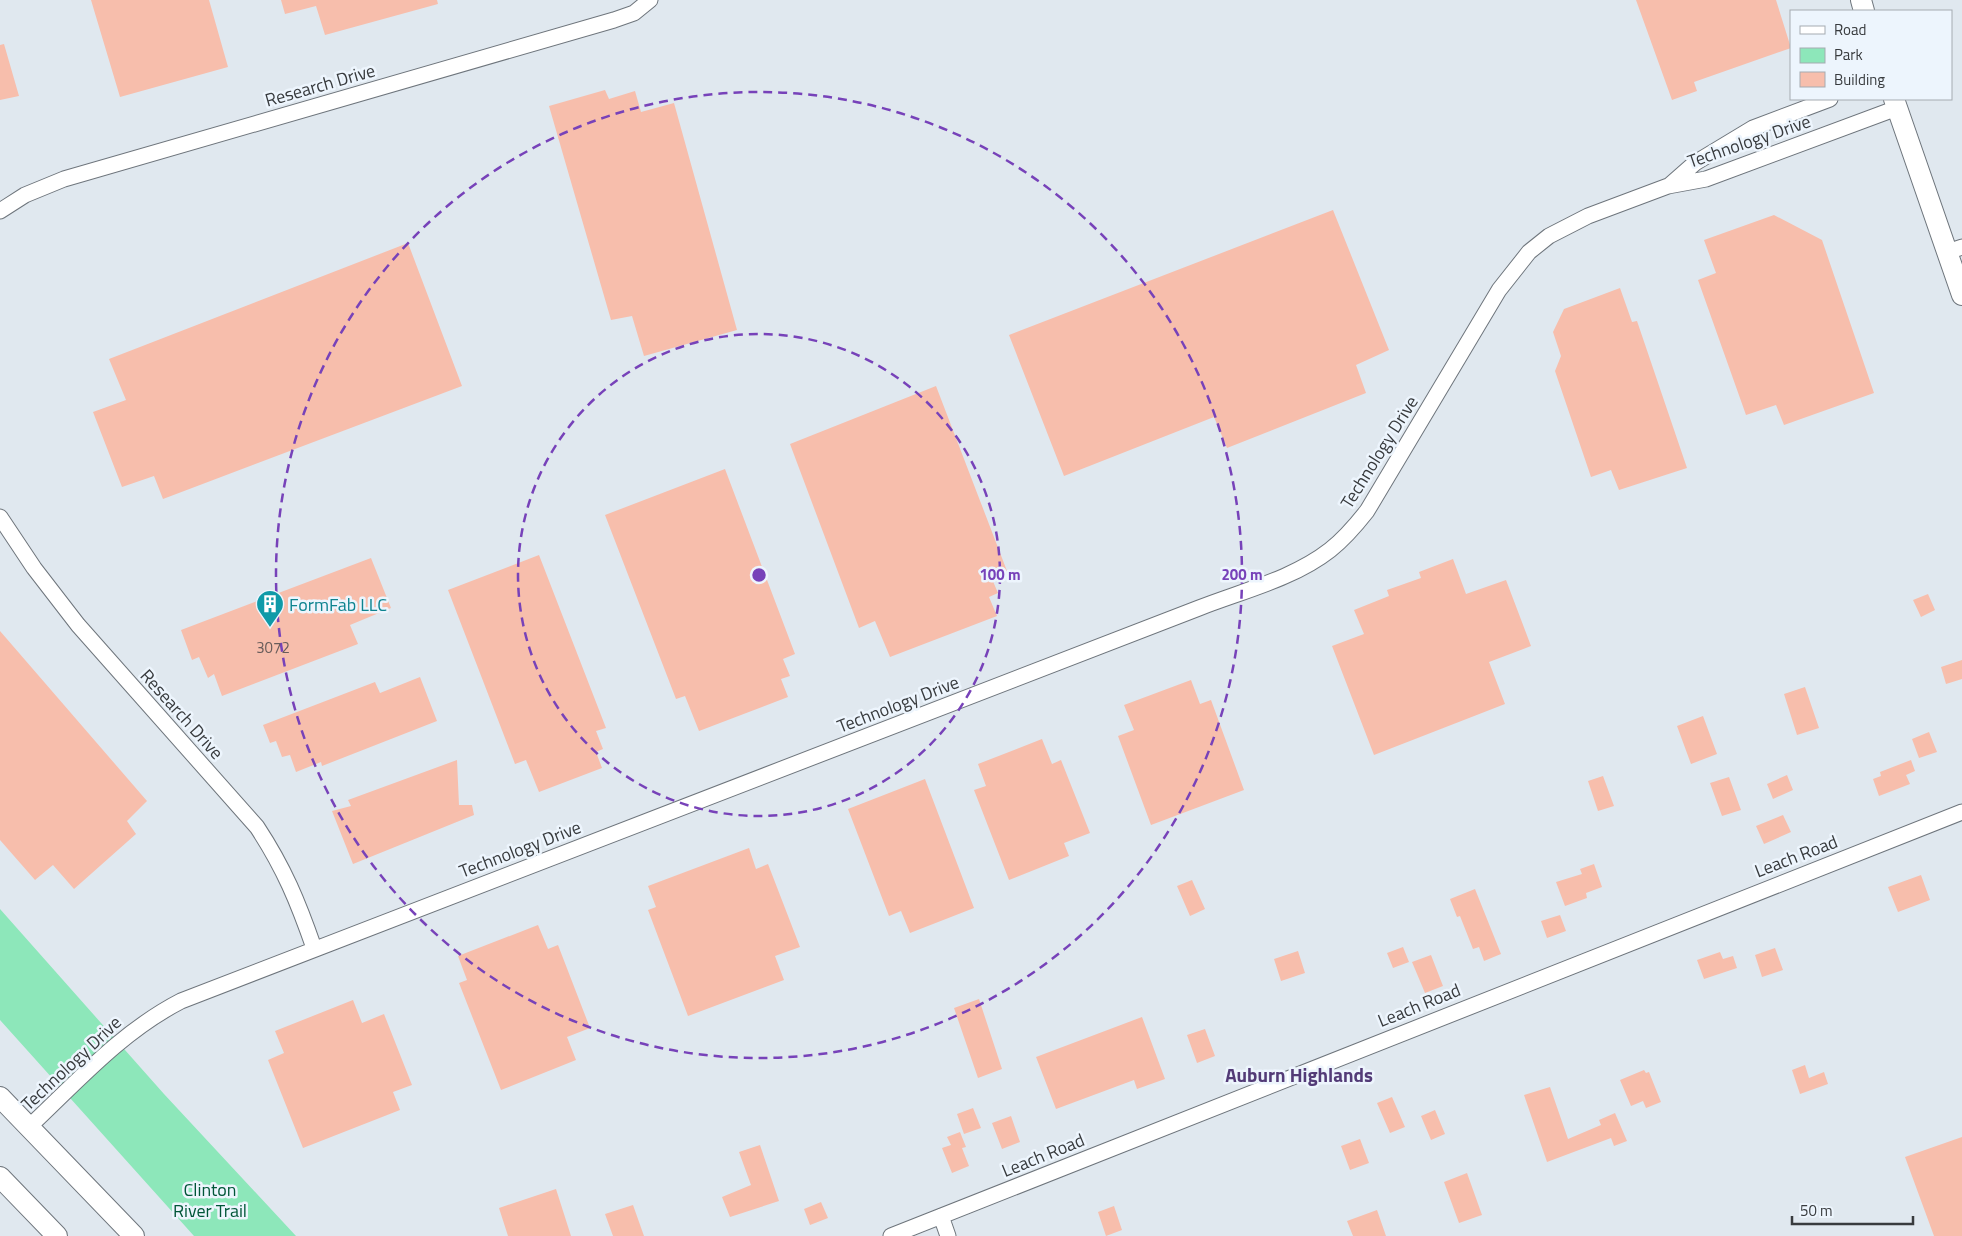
<svg xmlns="http://www.w3.org/2000/svg" width="1962" height="1236" font-family="'Titillium Web',sans-serif">
<style>
.green{fill:#8de7ba}
.building{fill:#f7beac}
.lines{fill:none;stroke-linecap:round;stroke-linejoin:round}
.minor-casing{stroke:#6e757c;stroke-width:17}
.secondary-casing{stroke:#6e757c;stroke-width:22}
.minor{stroke:#fff;stroke-width:15}
.secondary{stroke:#fff;stroke-width:20}
.ring{fill:none;stroke:#7742b9;stroke-width:2.5;stroke-dasharray:9 6}
.labels{text-anchor:middle;dominant-baseline:central;stroke-width:5;stroke-linejoin:round;paint-order:stroke}
.number-label{font-size:15px;fill:#685c5a}
.street-label{font-size:18px;fill:#383b3e;stroke:#edf5fd}
.culture-label{font-size:18px;fill:#0d838f;stroke:#edf5fd;text-anchor:start}
.park-label{font-size:18px;fill:#005638;stroke:#edf5fd}
.neighbourhood-label{font-size:19px;font-weight:bold;fill:#533b77;stroke:#edf5fd}
.centre{fill:#7742b9;stroke:#edf5fd;stroke-width:2.5}
.ring-label{font-size:15px;text-anchor:middle;font-weight:bold;fill:#7742b9;stroke:#edf5fd;stroke-width:5;stroke-linejoin:round;paint-order:stroke}
</style>
<rect width="100%" height="100%" fill="#e0e8ef"/>
<path class="green" d="M0,909L164,1094L296,1236H194L0,1020Z"/>
<path class="building" d="M91,0H209L228,67L120,97Z
M281,0H437L438,4L325,35L316,6L285,14Z
M1636,0H1776L1791,48L1694,82L1697,91L1672,100Z
M4,44L19,96L0,100V45Z
M605,90L609,99L635,91L641,112L674,103L737,330L644,356L632,316L611,320L549,106Z
M1333,210L1389,350L1356,365L1366,393L1227,448L1214,417L1064,476L1009,335Z
M1774,215L1822,240L1874,393L1784,425L1776,405L1746,415L1698,280L1716,273L1704,240Z
M408,243L462,386L163,499L154,476L122,487L93,412L126,400L109,359Z
M1620,288L1632,322L1637,321L1687,468L1619,490L1611,470L1591,477L1555,371L1561,356L1553,332L1564,309Z
M936,386L1007,571L992,579L998,593L989,597L997,616L890,657L875,621L859,628L790,444Z
M725,469L795,654L783,659L790,676L781,679L788,697L699,731L685,696L676,699L605,515Z
M539,555L606,728L596,731L603,749L596,752L602,768L539,792L526,760L515,764L448,590Z
M371,558L391,608L350,625L358,644L222,696L214,674L208,678L199,657L192,660L181,630Z
M1453,559L1466,594L1506,580L1531,646L1489,662L1505,704L1374,755L1332,646L1364,634L1354,610L1389,596L1387,590L1421,578L1419,572Z
M1928,594L1935,610L1921,617L1913,600Z
M0,631L147,801L127,821L136,834L74,889L53,865L35,880L0,840Z
M1962,660V679L1946,684L1941,667Z
M420,677L437,721L322,766L321,762L296,772L290,755L282,757L276,741L270,743L263,725L375,682L380,693Z
M1191,680L1200,704L1211,700L1244,790L1151,825L1118,736L1134,730L1124,705Z
M1805,687L1819,728L1797,735L1784,694Z
M1703,716L1717,754L1691,764L1677,726Z
M1929,732L1937,752L1919,758L1912,739Z
M1042,739L1052,764L1061,760L1090,833L1064,843L1069,856L1009,880L974,790L986,786L978,764Z
M457,760L459,805H472L474,815L353,864L332,811L351,806L348,800Z
M1911,760L1915,771L1906,775L1910,784L1879,796L1873,779L1881,776L1880,772Z
M1787,775L1793,790L1773,799L1767,784Z
M1603,776L1614,806L1598,811L1588,781Z
M1729,777L1741,810L1722,816L1710,783Z
M925,779L974,908L910,933L901,911L889,916L848,809Z
M1783,815L1791,832L1764,844L1756,826Z
M749,848L756,869L768,864L800,947L775,956L784,980L688,1016L648,910L656,907L648,886Z
M1594,864L1602,887L1586,893L1587,898L1565,906L1556,882L1582,874L1580,869Z
M1921,875L1930,900L1898,912L1888,887Z
M1192,880L1205,909L1190,916L1177,886Z
M1475,889L1501,954L1484,961L1479,947L1473,949L1460,916L1457,917L1450,899Z
M1560,915L1566,931L1547,938L1541,921Z
M538,925L548,949L558,945L590,1028L567,1037L576,1060L501,1090L459,983L467,980L458,956Z
M1403,947L1409,962L1393,968L1387,953Z
M1775,948L1783,970L1762,977L1755,955Z
M1298,951L1305,973L1281,981L1274,959Z
M1720,952L1723,959L1733,956L1737,968L1704,979L1697,960Z
M1431,955L1443,986L1425,993L1412,962Z
M979,999L1002,1069L978,1078L954,1008Z
M353,1000L362,1023L384,1014L412,1085L393,1092L400,1110L303,1148L268,1060L284,1053L275,1031Z
M1142,1017L1165,1079L1137,1089L1134,1080L1056,1109L1036,1057Z
M1205,1029L1215,1056L1197,1063L1187,1035Z
M1805,1065L1809,1078L1824,1072L1828,1084L1800,1094L1792,1070Z
M1644,1070L1646,1073L1649,1072L1661,1102L1646,1108L1643,1101L1631,1106L1620,1080Z
M1550,1087L1568,1139L1601,1125L1599,1120L1615,1113L1627,1141L1614,1146L1611,1138L1547,1162L1524,1095Z
M1392,1097L1405,1127L1390,1133L1377,1103Z
M973,1108L981,1128L964,1134L957,1114Z
M1435,1110L1445,1134L1431,1140L1421,1116Z
M1011,1116L1020,1142L1002,1149L992,1123Z
M960,1132L966,1147L962,1148L969,1166L952,1173L942,1148L951,1145L947,1137Z
M1962,1137V1236H1934L1905,1157Z
M1360,1139L1369,1163L1350,1170L1341,1146Z
M760,1145L779,1201L730,1217L722,1197L751,1185L739,1152Z
M1467,1173L1482,1215L1459,1223L1444,1182Z
M556,1189L571,1236H508L499,1208Z
M821,1202L828,1218L810,1225L804,1209Z
M633,1205L644,1236H613L605,1214Z
M1114,1206L1122,1230L1106,1236L1098,1212Z
M1377,1210L1386,1236H1353L1347,1221Z"/>
<g class="lines">
<defs>
<path id="minor" d="M1670,185L1695,163L1753,128L1830,99
M0,211L25,195L64,179L614,20L634,13L650,0
M1947,252L1962,247
M0,517L34,568L78,625L257,827C284,868 298,902 314,948
M29,1127C78,1081 121,1032 181,1001L1199,608C1242,591 1293,579 1330,550C1344,539 1356,525 1367,511L1499,290L1529,252L1549,236L1588,216L1668,186L1706,179L1897,108
M941,1216L948,1236
M891,1236L1962,812"/>
<path id="secondary" d="M1861,0L1864,11
M1894,99L1962,295
M0,1097L134,1236
M0,1177L57,1236"/>
</defs>
<use href="#minor" class="minor-casing"/>
<use href="#secondary" class="secondary-casing"/>
<use href="#minor" class="minor"/>
<use href="#secondary" class="secondary"/>
</g>
<g class="ring">
<circle cx="759" cy="575" r="241"/>
<circle cx="759" cy="575" r="483"/>
</g>
<defs>
<symbol id="building-pin" viewBox="-11 -11 22 30"><path d="M0 17L-7.5 6A9.5 9.5 0 1 1 7.5 6Z" fill="#0f9aa8" stroke="#edf5fd"/><path d="M-4-6H4V6H1V3H-1V6H-4ZM-2.5-4.3h1.7v1.8h-1.7ZM.8-4.3h1.7v1.8H.8ZM-2.5-1h1.7V.8h-1.7ZM.8-1h1.7V.8H.8Z" fill="#fff"/></symbol>
</defs>
<g fill-rule="evenodd">
<use href="#building-pin" x="254" y="588" width="32" height="43"/>
</g>
<g class="labels">
<g class="number-label">
<text x="273" y="647">3072</text>
</g>
<g class="street-label">
<text transform="translate(320 85) rotate(-16)">Research Drive</text>
<text transform="translate(1749 141) rotate(-19)">Technology Drive</text>
<text transform="translate(1379 452) rotate(-58)">Technology Drive</text>
<text transform="translate(898 704) rotate(-21)">Technology Drive</text>
<text transform="translate(182 714) rotate(48)">Research Drive</text>
<text transform="translate(520 849) rotate(-21)">Technology Drive</text>
<text transform="translate(1796 856) rotate(-21)">Leach Road</text>
<text transform="translate(1419 1005) rotate(-22)">Leach Road</text>
<text transform="translate(71 1063) rotate(-43)">Technology Drive</text>
<text transform="translate(1043 1155) rotate(-22)">Leach Road</text>
</g>
<g class="culture-label">
<text x="289" y="604">FormFab LLC</text>
</g>
<g class="park-label">
<text x="210" y="1189">Clinton<tspan x="210" dy="21">River Trail</tspan></text>
</g>
<g class="neighbourhood-label">
<text x="1299" y="1074">Auburn Highlands</text>
</g>
</g>
<circle cx="759" cy="575" r="8" class="centre"/>
<g class="ring-label">
<text x="1000" y="580">100 m</text>
<text x="1242" y="580">200 m</text>
</g>
<rect x="1790" y="10" width="162" height="90" fill="#edf5fd" stroke="#a5abb1"/>
<rect x="1800" y="26" width="25" height="8" fill="#ffffff" stroke="#a5abb1"/>
<text x="1834" y="35" font-size="15" fill="#383b3e">Road</text>
<rect x="1800" y="48" width="25" height="15" fill="#8de7ba" stroke="#a5abb1"/>
<text x="1834" y="60" font-size="15" fill="#383b3e">Park</text>
<rect x="1800" y="72" width="25" height="15" fill="#f7beac" stroke="#a5abb1"/>
<text x="1834" y="85" font-size="15" fill="#383b3e">Building</text>
<path d="M1792 1216v8h121v-8" fill="none" stroke="#383b3e" stroke-width="2.5"/>
<text x="1800" y="1216" font-size="15" fill="#383b3e" stroke="#edf5fd" stroke-width="4" paint-order="stroke">50 m</text>
</svg>
